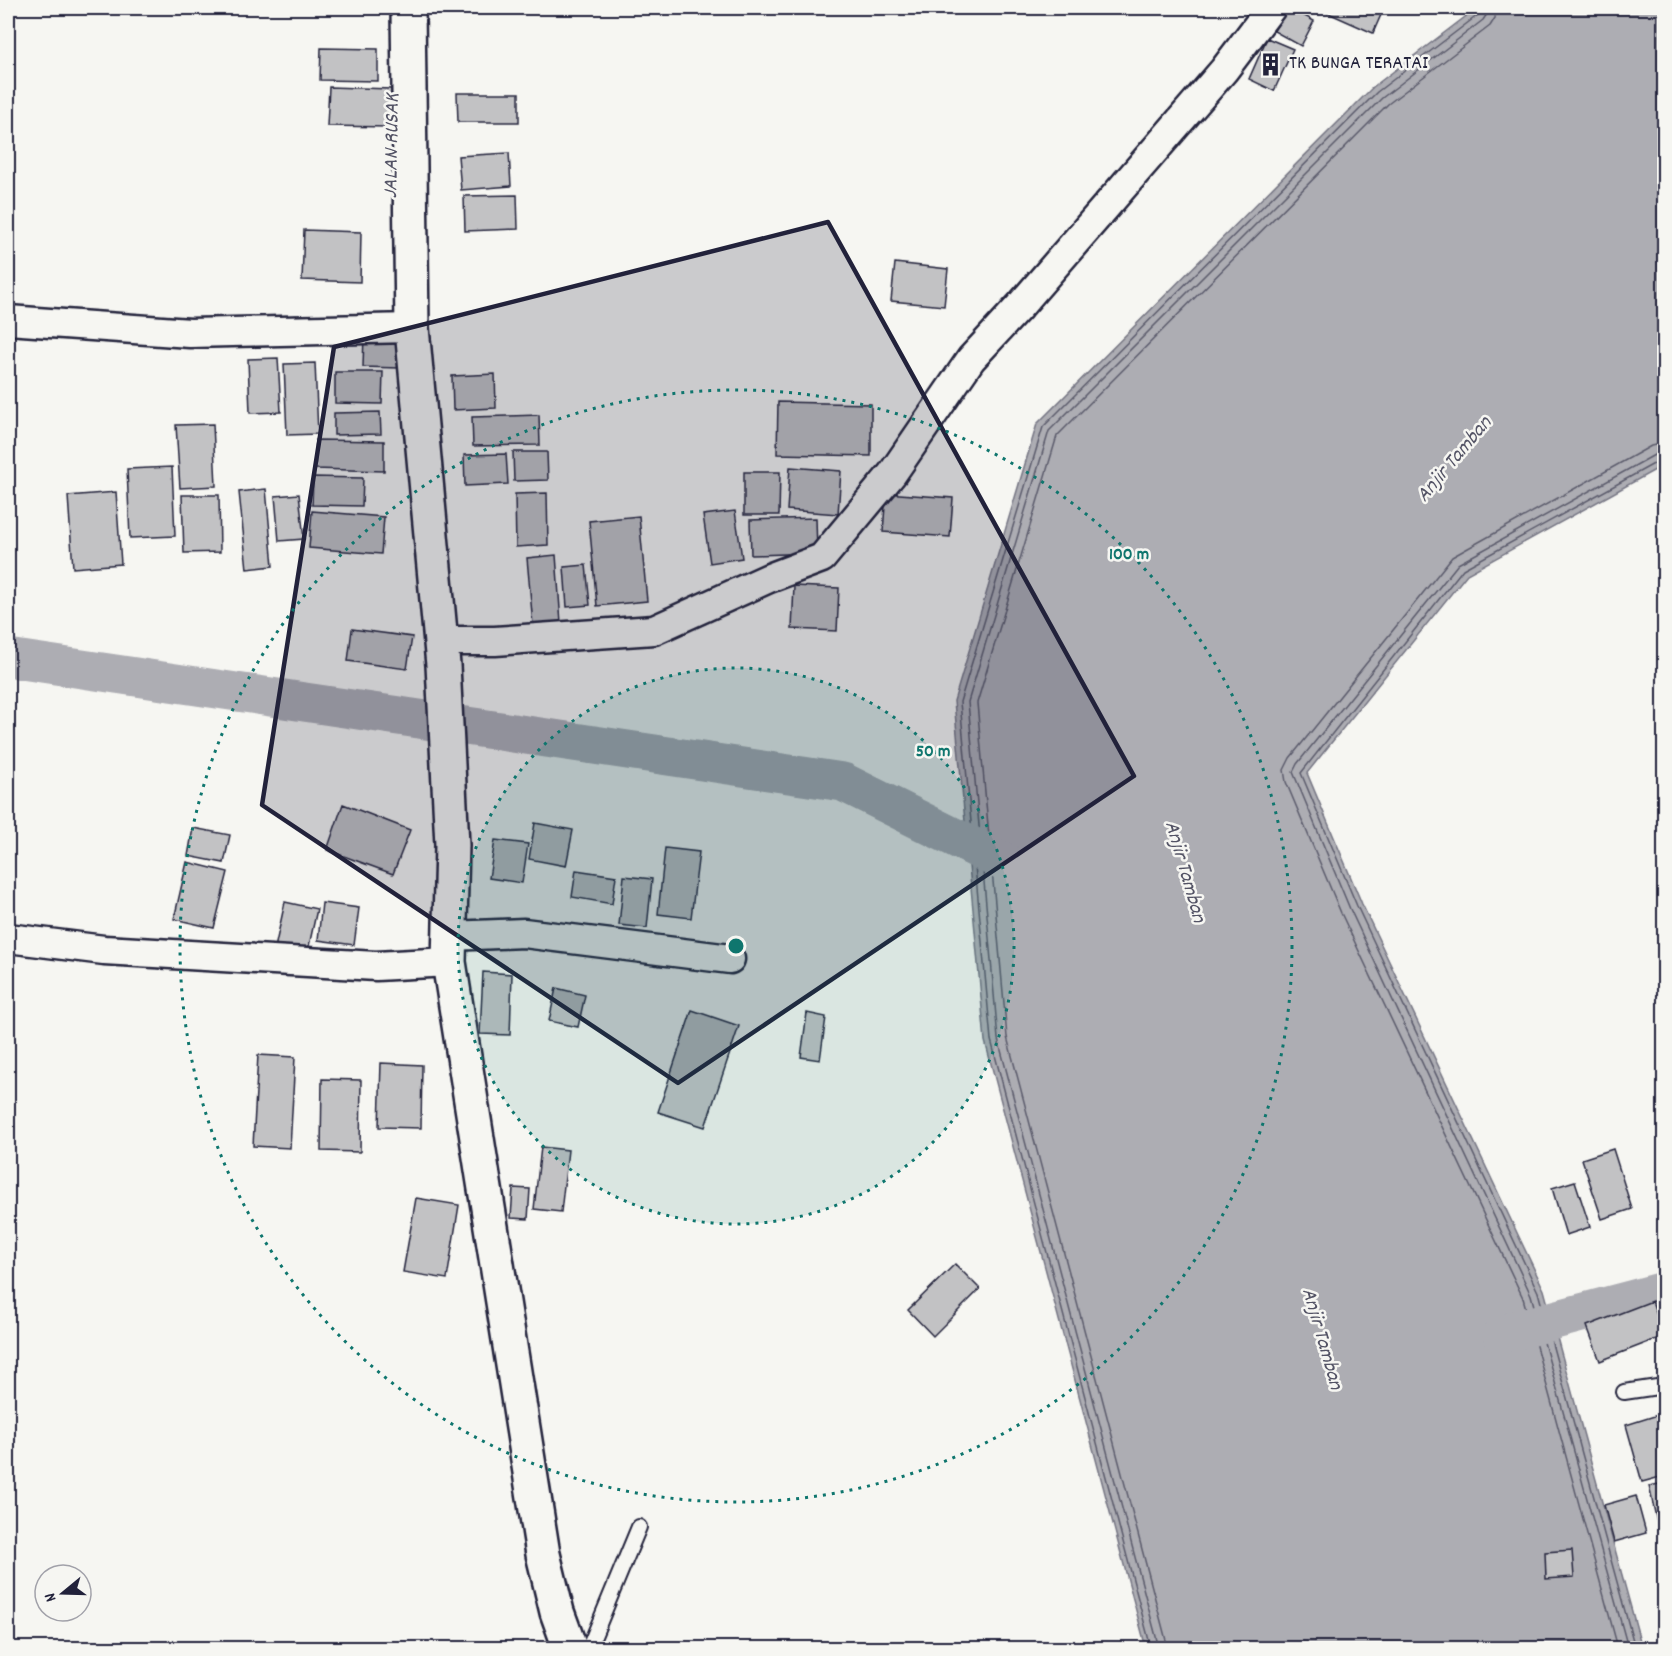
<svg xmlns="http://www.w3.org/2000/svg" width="1672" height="1656" font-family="Dekko,sans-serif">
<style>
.water{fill:#adadb3;stroke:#757583;stroke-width:1.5}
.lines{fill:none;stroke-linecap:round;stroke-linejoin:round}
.shore{stroke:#5a5a6b;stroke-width:1.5}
.canal{stroke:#adadb3;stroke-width:39}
.building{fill:#c2c2c4;stroke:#22223b;stroke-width:1.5}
.lane-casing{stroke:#22223b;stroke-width:18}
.street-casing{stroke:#22223b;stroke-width:33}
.secondary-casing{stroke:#22223b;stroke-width:38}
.lane{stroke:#f6f6f2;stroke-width:14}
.street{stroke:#f6f6f2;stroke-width:28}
.secondary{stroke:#f6f6f2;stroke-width:33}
.marked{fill:#22223b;fill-opacity:0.2;stroke:#22223b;stroke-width:4.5;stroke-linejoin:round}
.ring{fill:none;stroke:#0f766e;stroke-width:3;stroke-dasharray:3 6}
.labels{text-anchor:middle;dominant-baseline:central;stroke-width:5;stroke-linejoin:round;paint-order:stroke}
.poi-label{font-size:20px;fill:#22223b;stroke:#f6f6f2;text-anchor:start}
.water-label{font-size:21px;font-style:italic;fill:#535365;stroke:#f6f6f2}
.centre{fill:#0f766e;stroke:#f6f6f2;stroke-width:3}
.ring-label{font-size:18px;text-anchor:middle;font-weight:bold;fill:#0f766e;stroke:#f6f6f2;stroke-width:5;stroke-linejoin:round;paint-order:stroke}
</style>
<rect width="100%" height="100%" fill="#f6f6f2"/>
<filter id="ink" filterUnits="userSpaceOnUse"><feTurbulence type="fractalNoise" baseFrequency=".0167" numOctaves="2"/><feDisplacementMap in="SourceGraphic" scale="12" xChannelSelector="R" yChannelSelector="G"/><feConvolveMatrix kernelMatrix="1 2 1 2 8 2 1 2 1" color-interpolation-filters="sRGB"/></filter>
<g filter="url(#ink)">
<path class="water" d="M1477,8H1664V465L1467,574L1307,773L1362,904L1544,1290L1642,1648H1146L985,1041L954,701L1037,424L1373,87Z"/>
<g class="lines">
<path class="shore" d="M1151,1648L991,1040L960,702L1043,427L1377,92L1478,15L1480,8
M1159,1648L998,1039L968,702L1049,431L1382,98L1483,20L1487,14L1488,8
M1168,1648L1007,1037L977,703L1057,436L1388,104L1490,26L1495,18L1497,8
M1618,1648L1523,1298L1341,913L1286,782L1284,770L1290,758L1452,557L1651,446L1664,443
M1628,1648L1531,1295L1350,909L1293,772L1297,764L1458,564L1656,454L1664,452
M1635,1648L1538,1292L1357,906L1301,773L1463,569L1659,461L1664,460"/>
<path class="canal" d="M8,658L843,782L1014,867
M1502,1334L1664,1291"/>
</g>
<path class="building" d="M1287,8H1290L1314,21L1301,46L1274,31Z
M1317,8H1384L1373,33Z
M1267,38L1293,49L1274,91L1249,79Z
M321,48L378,49V81L320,80Z
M329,87L391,89L390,127L327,126Z
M457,93H519V122H458Z
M509,153L511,186L461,190L458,156Z
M517,195L518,229L465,231L464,196Z
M304,230L361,232L360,282L302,280Z
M895,263L948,269L944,306L891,301Z
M364,335H401L400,368L363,367Z
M278,358L281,412L250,413L248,359Z
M315,363L318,434L287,435L284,364Z
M335,372H383L382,404L335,403Z
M495,374L496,408L453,410L452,376Z
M778,402L871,404V456L777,454Z
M380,412L381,434L334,435V413Z
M539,415L540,445L473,446L472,417Z
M213,424L216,486L180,488L176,425Z
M316,440L384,441V471L315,469Z
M513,452H547L548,480L514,481Z
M506,454L508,484L465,486L464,455Z
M172,467L175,536L130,538L127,469Z
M790,467L841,471L838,514L787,510Z
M744,472H780L779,515H744Z
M313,477L363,478L362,506L312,505Z
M266,489L273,566L247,569L239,492Z
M116,492L121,564L73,568L68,496Z
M547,493L548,545L516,547L515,494Z
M886,493L953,498L950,537L883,532Z
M299,494L304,539L279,541L275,496Z
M182,495H219L220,552L184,553Z
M312,511L384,517L381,554L309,548Z
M735,511L742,558L710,563L703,515Z
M639,516L647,601L597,606L589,521Z
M816,518L817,553L751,555L750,520Z
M556,555L561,623L533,625L527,558Z
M586,565L590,605L567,607L564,567Z
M794,586L839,588L837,631L792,629Z
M352,629L412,637L407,669L348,661Z
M343,804L410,830L393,874L327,850Z
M535,823L573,830L566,866L529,859Z
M193,828L230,835L224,863L188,856Z
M495,840L528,844L522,883L489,878Z
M665,848L699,852L691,918L658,914Z
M187,862L228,872L214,928L174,919Z
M576,870L616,876L612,904L572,897Z
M624,876L652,879L647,928L619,925Z
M285,902L317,909L307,955L275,948Z
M322,903L359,908L354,945L318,940Z
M483,972L512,974L510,1035L480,1034Z
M556,988L585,995L578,1027L549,1021Z
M692,1010L739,1026L705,1127L658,1112Z
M807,1013L826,1017L820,1060L801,1057Z
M258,1055L295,1057L290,1148L253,1146Z
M381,1063L422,1065L421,1128L379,1127Z
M322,1079L361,1080L360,1152L321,1151Z
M541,1147L568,1150L561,1212L534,1209Z
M1613,1149L1632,1209L1602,1219L1582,1159Z
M1575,1181L1590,1227L1566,1235L1552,1188Z
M513,1188L530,1189L528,1219L511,1218Z
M416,1198L459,1205L447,1279L403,1272Z
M955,1264L980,1289L933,1336L908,1310Z
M1652,1301L1664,1336L1600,1361L1587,1326Z
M1664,1413V1476L1642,1482L1626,1425Z
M1664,1483V1530L1659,1531L1649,1486Z
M1636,1496L1646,1533L1614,1542L1604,1505Z
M1572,1550L1574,1577L1546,1579L1545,1552Z"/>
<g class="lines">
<defs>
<path id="lane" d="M1624,1392L1664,1386
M589,1648L639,1527"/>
<path id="street" d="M8,320L190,333L412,328
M441,641H495L654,630L769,578L822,558L892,474L971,359L1019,307L1224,70L1271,8
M450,936L524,933L730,959
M8,938L104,950L376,966L449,962"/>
<path id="secondary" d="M408,8L412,328L443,665L452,845L449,962L543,1554L557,1612L570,1648"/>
</defs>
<use href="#lane" class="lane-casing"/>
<use href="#street" class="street-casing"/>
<use href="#secondary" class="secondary-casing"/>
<use href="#lane" class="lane"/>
<use href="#street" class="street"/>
<use href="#secondary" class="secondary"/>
</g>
</g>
<path class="marked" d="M828,222L1134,776L678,1083L262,805L334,347Z"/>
<circle cx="736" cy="946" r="278" fill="#0f766e" fill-opacity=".12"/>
<g class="ring">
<circle cx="736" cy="946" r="278"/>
<circle cx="736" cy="946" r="556"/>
</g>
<defs>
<symbol id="building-bare" viewBox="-9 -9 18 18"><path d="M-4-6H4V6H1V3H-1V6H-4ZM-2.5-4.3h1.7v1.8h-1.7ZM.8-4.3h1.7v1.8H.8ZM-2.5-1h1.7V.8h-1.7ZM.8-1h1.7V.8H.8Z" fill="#22223b" stroke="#f6f6f2" stroke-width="2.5" paint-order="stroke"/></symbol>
</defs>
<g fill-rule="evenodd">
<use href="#building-bare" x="1254" y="48" width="33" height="33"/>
</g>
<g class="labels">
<g class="poi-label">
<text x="1289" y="64">TK BUNGA TERATAI</text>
</g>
<g class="water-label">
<text transform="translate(393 146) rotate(-89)">JALAN RUSAK</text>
<text transform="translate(1455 460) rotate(-50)">Anjir Tamban</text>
<text transform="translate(1184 872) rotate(74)">Anjir Tamban</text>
<text transform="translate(1321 1339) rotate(74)">Anjir Tamban</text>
</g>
</g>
<circle cx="736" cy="946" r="9" class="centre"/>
<g class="ring-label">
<text x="1129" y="559">100 m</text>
<text x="933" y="756">50 m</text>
</g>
<rect width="1672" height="1656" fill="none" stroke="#f6f6f2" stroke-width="30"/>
<rect x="15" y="15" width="1642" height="1626" fill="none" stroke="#22223b" stroke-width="2" filter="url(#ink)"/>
<g transform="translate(63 1593) rotate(251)"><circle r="28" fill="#f6f6f2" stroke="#a1a1a9" stroke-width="1.5"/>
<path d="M0-4.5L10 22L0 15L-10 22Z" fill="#22223b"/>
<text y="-9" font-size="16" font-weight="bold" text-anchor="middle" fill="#22223b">N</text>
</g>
</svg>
